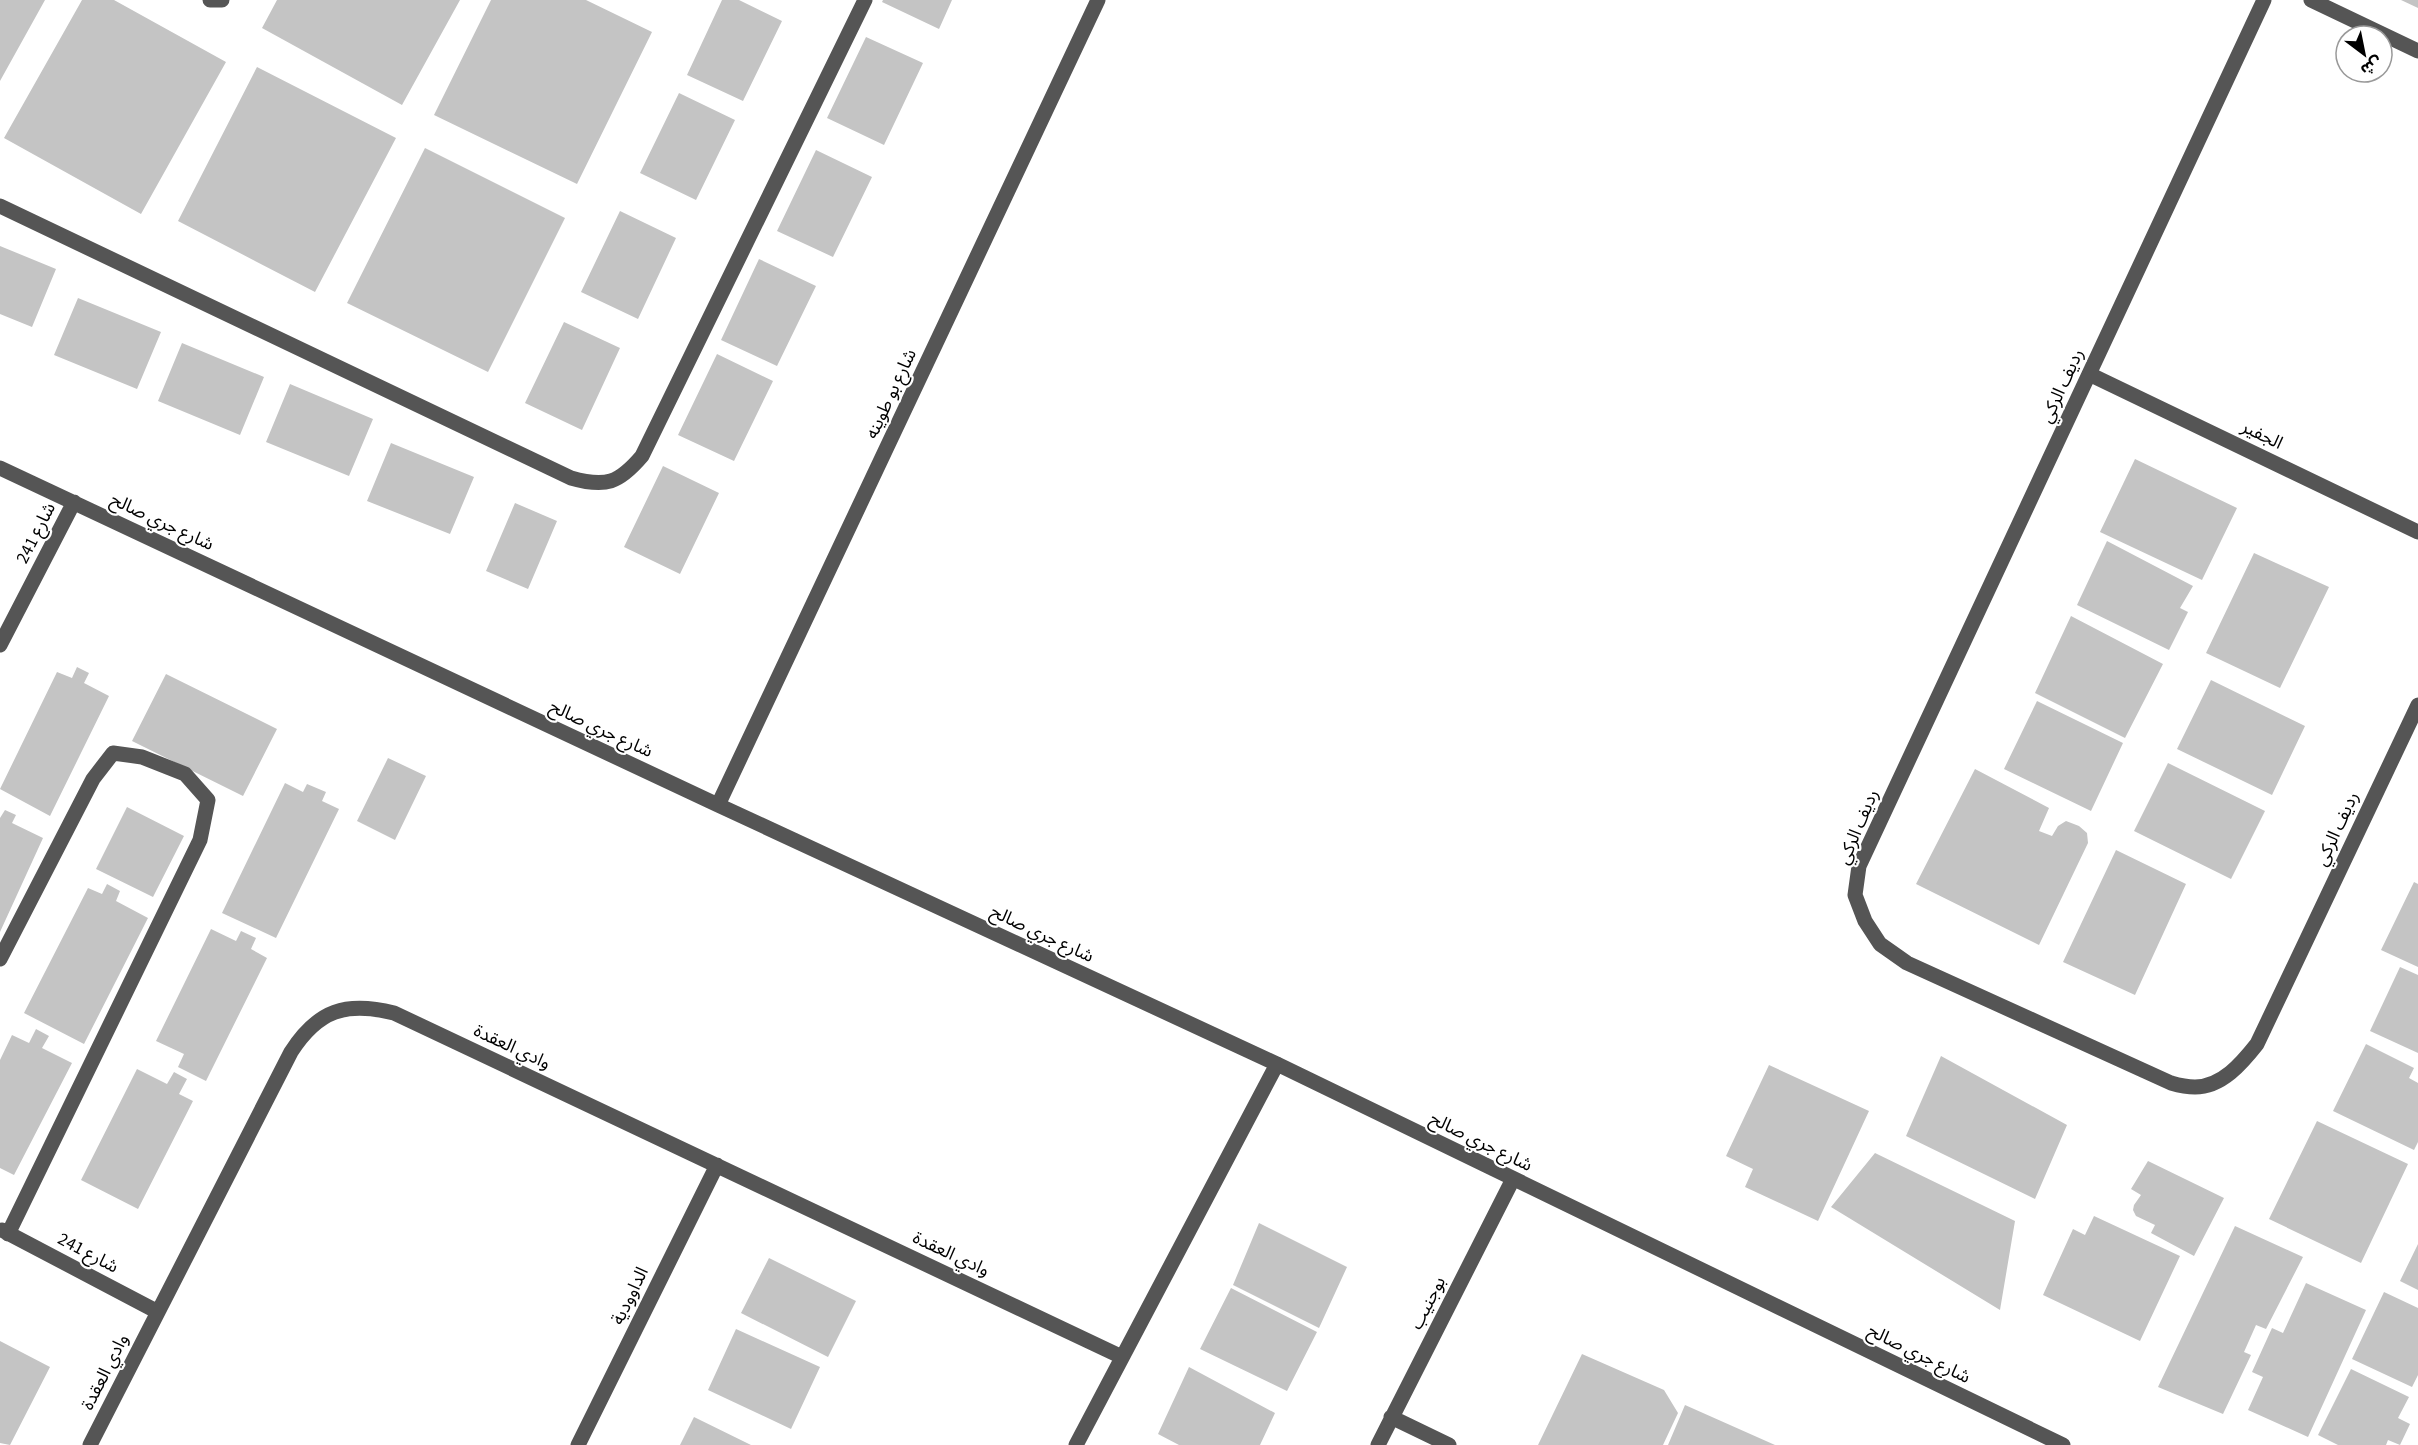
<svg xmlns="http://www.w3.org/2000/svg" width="2418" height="1445" font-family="'Source Sans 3','Noto Sans Arabic',sans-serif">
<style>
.building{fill:#c4c4c4}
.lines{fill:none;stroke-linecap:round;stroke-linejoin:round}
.minor{stroke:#555;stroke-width:15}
.labels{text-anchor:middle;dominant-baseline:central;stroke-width:4.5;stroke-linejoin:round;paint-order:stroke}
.street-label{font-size:18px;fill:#000;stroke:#fff}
</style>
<rect width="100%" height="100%" fill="#fff"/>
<path class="building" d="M0,0H45L0,81Z
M82,0H114L226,62L141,214L4,138Z
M277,0H460L402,105L262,28Z
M491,0H586L652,32L577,184L434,115Z
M722,0H739L782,21L743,101L687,75Z
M883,0H952L939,29L882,2Z
M2401,0H2418V8Z
M866,37L923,63L884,145L827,118Z
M257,67L396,138L315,292L178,221Z
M679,93L735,120L696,200L640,173Z
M425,148L565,218L488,372L347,303Z
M816,150L872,177L833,257L777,231Z
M620,211L676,238L638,319L581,292Z
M0,246L56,269L32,327L0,314Z
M759,259L816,286L777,366L721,340Z
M78,298L161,332L137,389L54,355Z
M564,322L620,348L582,430L525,403Z
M182,343L264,377L240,435L158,401Z
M717,354L773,381L734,461L678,435Z
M290,384L373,419L349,476L266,442Z
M391,443L474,477L450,534L367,501Z
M2135,459L2237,508L2202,580L2100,532Z
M663,466L719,493L680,574L624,547Z
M515,503L557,521L528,589L486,571Z
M2107,541L2193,586L2180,608L2188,612L2169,650L2077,605Z
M2254,553L2329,587L2280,688L2206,653Z
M2071,616L2163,664L2125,738L2035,693Z
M77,667L89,673L84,683L109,696L50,816L0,789L57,672L72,678Z
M166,674L277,729L243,796L132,741Z
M2211,680L2305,726L2272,795L2177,749Z
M2037,701L2123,743L2091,811L2004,769Z
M388,758L426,776L395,840L357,821Z
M2168,763L2265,811L2231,879L2134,831Z
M1975,769L2049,808L2039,831L2052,836L2058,826L2066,821L2079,826L2087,833L2088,843L2039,945L1916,884Z
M285,783L303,792L307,784L326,792L322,801L339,809L276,938L222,913Z
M127,807L184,836L153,897L96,869Z
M5,810L16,815L12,823L43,838L0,932V818Z
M2116,850L2186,884L2135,995L2063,962Z
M2414,882L2418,884V967L2381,950Z
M107,884L120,891L116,901L148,918L84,1044L24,1013L88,888L102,894Z
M211,929L236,941L241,931L256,938L251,949L267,958L206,1081L178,1067L184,1054L156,1041Z
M2400,967L2418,975V1053L2370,1031Z
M36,1029L49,1036L42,1048L72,1063L14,1175L0,1168V1060L12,1035L29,1043Z
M2366,1044L2414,1068L2409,1078L2418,1083V1142L2414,1150L2333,1111Z
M1941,1056L2067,1125L2035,1199L1906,1136Z
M1769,1065L1869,1111L1818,1221L1745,1187L1753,1169L1726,1156Z
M137,1069L167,1084L174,1072L187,1079L179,1094L193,1101L138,1209L81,1180Z
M2317,1121L2408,1164L2361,1263L2269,1219Z
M1875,1153L2015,1221L2000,1310L1831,1207Z
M2148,1161L2224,1198L2194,1256L2151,1233L2155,1225L2136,1216L2133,1210L2134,1205L2141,1195L2131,1189Z
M2094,1216L2180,1256L2140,1341L2043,1295L2073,1229L2085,1235Z
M1259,1223L1347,1267L1319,1328L1233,1285Z
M2235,1226L2303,1257L2266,1329L2256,1325L2244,1352L2251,1355L2223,1414L2158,1387Z
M2418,1244V1290L2400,1281Z
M769,1258L856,1301L828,1357L741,1313Z
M2306,1283L2366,1310L2308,1437L2248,1410L2263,1377L2252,1372L2272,1328L2283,1333Z
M1231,1288L1317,1332L1287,1391L1200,1349Z
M2384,1292L2418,1308V1375L2412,1387L2352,1359Z
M736,1329L820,1367L791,1429L708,1390Z
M0,1341L50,1367L10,1445L0,1443Z
M1582,1354L1664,1390L1678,1413L1663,1445H1538Z
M1189,1367L1275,1413L1260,1445H1179L1158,1434Z
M2351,1369L2409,1397L2398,1418L2410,1424L2400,1445L2388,1440L2386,1445H2338L2318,1435Z
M1685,1405L1775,1445H1668Z
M694,1417L751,1445H680Z"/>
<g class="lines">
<path class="minor" d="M210,0H222
M2264,0L1859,866L1855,895L1865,921L1880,944L1907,963L2171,1083C2178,1085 2187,1087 2195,1087C2222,1087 2242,1063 2257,1044L2418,705
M2311,0L2418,51
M0,206L571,478C606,488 619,483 642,456L865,0
M2089,374L2418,532
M0,468L718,805L1277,1064L2063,1445
M0,645L74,502
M718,805L1098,0
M0,959L93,779L113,753L142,757L185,774L208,800L200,840L8,1234
M2,1230L158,1312
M1391,1417L1449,1445
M90,1445L291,1052C318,1010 346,1001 394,1013L1122,1357
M578,1445L717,1165
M1076,1445L1277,1064
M1378,1445L1513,1179"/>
</g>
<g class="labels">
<g class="street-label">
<text transform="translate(2062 386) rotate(-65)">رديف الركي</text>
<text transform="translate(891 394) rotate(-65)">شارع بو طوينه</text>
<text transform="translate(2262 435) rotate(26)">الجفير</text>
<text transform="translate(162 522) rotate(25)">شارع جري صالح</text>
<text transform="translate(36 533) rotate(-63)">شارع 241</text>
<text transform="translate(601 729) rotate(25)">شارع جري صالح</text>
<text transform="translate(1858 827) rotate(-67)">رديف الركي</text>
<text transform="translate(2337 829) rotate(-65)">رديف الركي</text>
<text transform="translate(1042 934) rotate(25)">شارع جري صالح</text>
<text transform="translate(512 1047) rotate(25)">وادي العقدة</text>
<text transform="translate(1481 1142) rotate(26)">شارع جري صالح</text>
<text transform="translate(88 1253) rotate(28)">شارع 241</text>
<text transform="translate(951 1254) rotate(25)">وادي العقدة</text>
<text transform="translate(630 1296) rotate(-64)">الداوودية</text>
<text transform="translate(1428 1303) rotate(-63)">بوجنيب</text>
<text transform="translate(1919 1354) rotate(26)">شارع جري صالح</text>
<text transform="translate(105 1372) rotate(-63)">وادي العقدة</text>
</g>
</g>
<g transform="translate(2364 54) rotate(148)"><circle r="28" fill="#ffffff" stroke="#999999" stroke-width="1.5"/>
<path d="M0-4.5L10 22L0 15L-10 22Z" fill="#000000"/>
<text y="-9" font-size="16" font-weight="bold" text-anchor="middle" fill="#000000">ش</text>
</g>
</svg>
